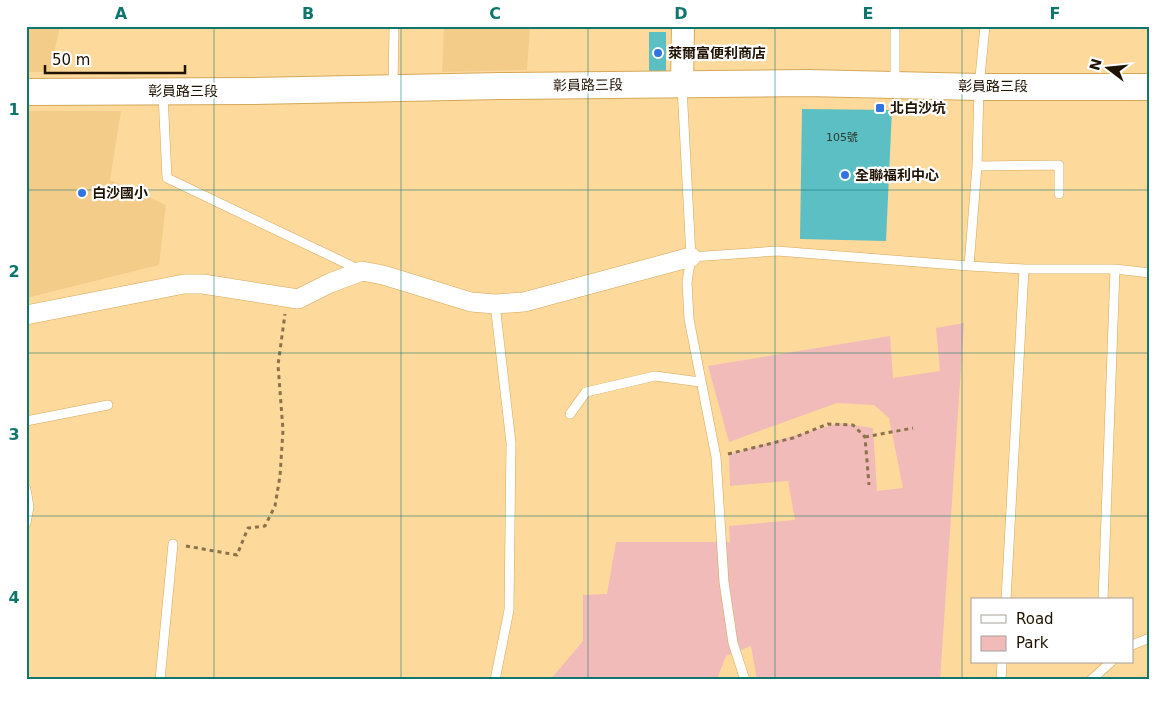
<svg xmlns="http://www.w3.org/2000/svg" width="1176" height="706" font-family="'DejaVu Sans','Noto Sans TC',sans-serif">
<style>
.built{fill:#f4cc8a}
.green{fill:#f1bbb9}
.building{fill:#5bbfc4}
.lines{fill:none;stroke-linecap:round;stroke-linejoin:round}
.service-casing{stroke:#d4a85a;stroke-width:10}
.minor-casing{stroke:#d4a85a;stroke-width:20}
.tertiary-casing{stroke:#d4a85a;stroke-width:24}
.secondary-casing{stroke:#d4a85a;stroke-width:28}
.path{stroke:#8b724b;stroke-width:3;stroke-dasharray:4 4;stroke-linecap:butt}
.service{stroke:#fff;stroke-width:9}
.minor{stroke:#fff;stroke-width:19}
.tertiary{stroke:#fff;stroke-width:22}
.secondary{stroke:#fff;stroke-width:26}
.grid{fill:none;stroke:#0f766e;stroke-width:1;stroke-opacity:0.55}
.poi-dot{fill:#3174e1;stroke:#fff;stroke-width:2}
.labels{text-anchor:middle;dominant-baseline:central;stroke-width:4.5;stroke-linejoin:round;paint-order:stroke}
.number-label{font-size:11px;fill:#2e3d31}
.poi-label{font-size:14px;font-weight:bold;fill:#1f1200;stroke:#fff;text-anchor:start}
.street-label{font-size:14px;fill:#1f1200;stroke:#fff}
.neatline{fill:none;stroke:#0f766e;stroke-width:2}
.grid-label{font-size:16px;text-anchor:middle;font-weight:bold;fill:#0f766e}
</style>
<rect width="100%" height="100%" fill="#fed99c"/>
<path class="built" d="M26,26H60L50,72H26Z
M444,26H530L527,70L442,72Z
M26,111H121L110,180L166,205L159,265L26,298Z"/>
<path class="green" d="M964,323L940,680H757L751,646L726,656L717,679L716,680H550L583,641V595L607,594L616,542H730L729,526L795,520L788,481L730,486L729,454L839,423L873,428L877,491L903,488L889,418L874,405L837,403L729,442L708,366L890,336L893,378L940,371L936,328Z"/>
<path class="building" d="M649,32H666V74H649Z
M802,109L892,110L886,241L800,239Z"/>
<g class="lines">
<defs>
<path id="service" d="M895,82V26
M393,86L394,26
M682,87L691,257L687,282L689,319L716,457L724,582L733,643L745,680
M163,94L167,178L360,270
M977,166L1059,165V194
M691,257L777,251L969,266L1024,269H1115L1150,273
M969,266L977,166L979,87L985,26
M570,414L586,392L655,376L700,382
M26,421L108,405
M26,489L29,507L26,523
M1006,600L1024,269
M1103,600L1115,269
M1132,645L1150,638
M160,680L173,544
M495,680L509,610L511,443L495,304
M1001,680L1002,662
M1091,680L1111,662"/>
<path id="minor" d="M26,315L184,284H203L298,299L330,283L362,271L383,275L471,302L495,304L524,302L691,257"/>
<path id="tertiary" d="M682,84L683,26"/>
<path id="secondary" d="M26,92L251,91L501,86L807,83L979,87H1150"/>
</defs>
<use href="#service" class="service-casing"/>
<use href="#minor" class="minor-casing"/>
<use href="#tertiary" class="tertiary-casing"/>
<use href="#secondary" class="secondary-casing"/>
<path class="path" d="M865,437L913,428
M728,454L793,438L828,424L853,425L865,437L869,485
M186,546L237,555L248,528L265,526L275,506L280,476L283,430L278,365L285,314
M816,680H830"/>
<use href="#service" class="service"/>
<use href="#minor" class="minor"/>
<use href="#tertiary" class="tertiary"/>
<use href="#secondary" class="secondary"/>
</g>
<path class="grid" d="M214,26V680M401,26V680M588,26V680M775,26V680M962,26V680M26,190H1150M26,353H1150M26,516H1150"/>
<g class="poi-dot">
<circle cx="658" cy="53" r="5"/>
<rect x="875" y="103" width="10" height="10" rx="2.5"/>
<circle cx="845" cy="175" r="5"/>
<circle cx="82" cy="193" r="5"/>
</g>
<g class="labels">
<g class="number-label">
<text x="842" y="137">105號</text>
</g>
<g class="poi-label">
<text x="668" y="53">萊爾富便利商店</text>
<text x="890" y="108">北白沙坑</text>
<text x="855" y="175">全聯福利中心</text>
<text x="92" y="193">白沙國小</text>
</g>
<g class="street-label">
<text transform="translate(588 85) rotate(-1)">彰員路三段</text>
<text x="993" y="86">彰員路三段</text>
<text x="183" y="91">彰員路三段</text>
</g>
</g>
<rect width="1176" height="706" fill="none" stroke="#ffffff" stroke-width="55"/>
<rect x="971" y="598" width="162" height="65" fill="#ffffff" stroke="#a5a099"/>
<rect x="981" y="615" width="25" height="8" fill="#ffffff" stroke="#a5a099"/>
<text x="1016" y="624" font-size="15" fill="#1f1200">Road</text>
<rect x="981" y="636" width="25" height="15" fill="#f1bbb9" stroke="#a5a099"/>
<text x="1016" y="648" font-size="15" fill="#1f1200">Park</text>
<g transform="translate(1108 68) rotate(286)" stroke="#ffffff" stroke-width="4" paint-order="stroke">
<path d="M0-4L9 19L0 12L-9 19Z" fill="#1f1200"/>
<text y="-8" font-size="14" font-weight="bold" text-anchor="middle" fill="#1f1200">N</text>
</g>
<path d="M45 65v8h140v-8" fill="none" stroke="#1f1200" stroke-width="2.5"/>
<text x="52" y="65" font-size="15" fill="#1f1200" stroke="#ffffff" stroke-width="4" paint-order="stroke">50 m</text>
<rect x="28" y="28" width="1120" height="650" class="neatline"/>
<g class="grid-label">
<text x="121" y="19">A</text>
<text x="308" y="19">B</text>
<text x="495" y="19">C</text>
<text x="681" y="19">D</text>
<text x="868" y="19">E</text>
<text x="1055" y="19">F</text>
<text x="14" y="115">1</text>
<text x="14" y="277">2</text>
<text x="14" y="440">3</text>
<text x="14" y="603">4</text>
</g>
</svg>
